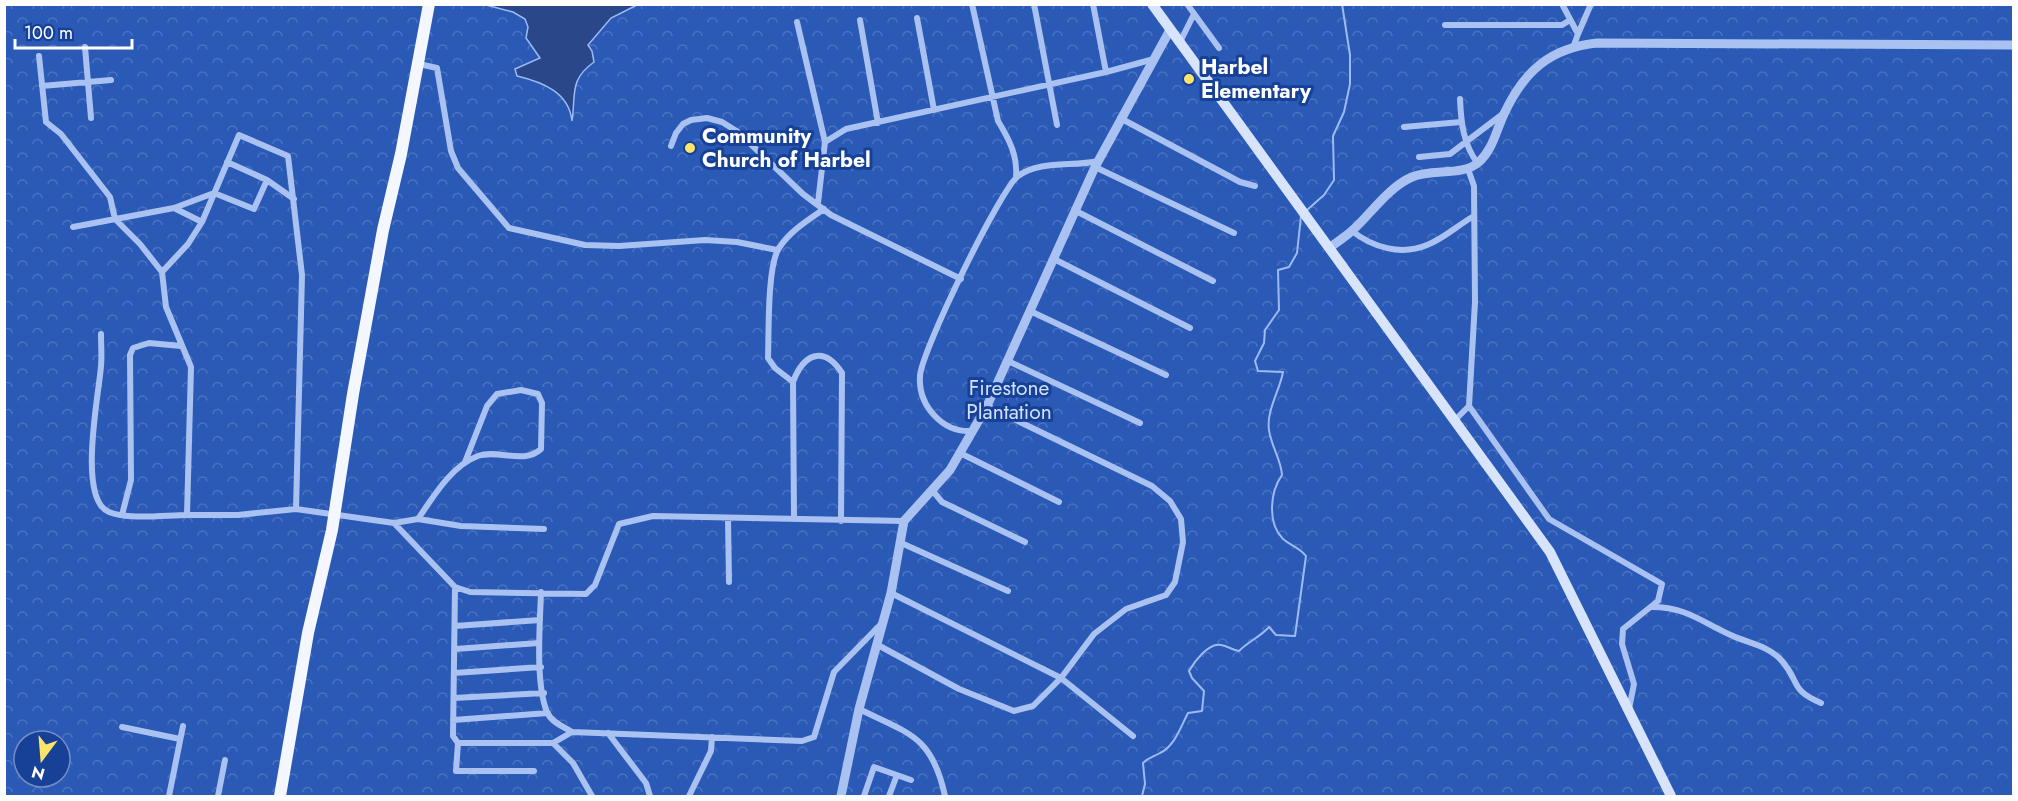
<svg xmlns="http://www.w3.org/2000/svg" width="2018" height="801" font-family="Jost,sans-serif">
<style>
.forest{fill:url(#forest-crowns);fill-rule:evenodd}
.water{fill:#2a4889;stroke:#9cbbf4;stroke-width:1.5}
.lines{fill:none;stroke-linecap:round;stroke-linejoin:round}
.stream{stroke:#9cbbf4;stroke-width:2}
.minor{stroke:#aac2f1;stroke-width:6}
.tertiary{stroke:#aac2f1;stroke-width:9}
.secondary{stroke:#d8e4fc;stroke-width:10}
.primary{stroke:#f4f7ff;stroke-width:12}
.poi-dot{fill:#ffe46a;stroke:#174197;stroke-width:2}
.labels{text-anchor:middle;dominant-baseline:central;stroke-width:6;stroke-linejoin:round;paint-order:stroke}
.poi-label{font-size:21px;font-weight:bold;fill:#fff;stroke:#174197;text-anchor:start}
.park-label{font-size:21px;fill:#d1e0fc;stroke:#174197}
</style>
<defs>
<pattern id="forest-crowns" width="20" height="18" patternUnits="userSpaceOnUse" patternTransform="scale(1.5)"><rect width="20" height="18" fill="#2a5ab6"/><path d="M2 6a3 3 0 1 1 6 0M12 15a3 3 0 1 1 6 0" fill="none" stroke="#4a73c1"/></pattern>
</defs>
<rect width="100%" height="100%" fill="#174197"/>
<path class="forest" d="M5,5H2013V796H5ZM24,741H60V777H24Z"/>
<path class="water" d="M486,5H637L611,18L588,45L592,51L594,62C569,80 576,94 572,121C569,92 542,82 517,76L515,69L540,58L526,38L528,27L525,19L513,12Z"/>
<g class="lines">
<path class="stream" d="M1307,210L1324,195L1334,180L1333,136L1344,112L1350,84V55L1342,4
M1142,796L1145,784L1143,763C1149,757 1153,757 1160,753C1175,746 1181,726 1188,713L1202,711L1204,691L1192,678L1189,671C1194,662 1209,642 1221,645C1228,646 1232,650 1239,651C1249,641 1260,637 1269,627L1276,635L1295,636L1306,556C1299,547 1291,546 1283,539C1267,523 1270,492 1282,475C1281,459 1271,446 1269,430C1266,411 1280,390 1283,372L1258,371L1255,361L1264,343L1265,330L1279,310L1278,270L1289,267L1297,253L1301,216"/>
<path class="minor" d="M972,4L998,121C1009,139 1018,156 1016,178
M1034,4L1057,125
M1093,4L1106,72
M1187,4L1219,48
M1562,4L1578,34L1574,45
M917,18L934,110
M860,20L878,123
M797,22L825,142L818,203
M1445,25H1562L1570,20
M1578,34L1591,4
M1180,42L1194,14
M85,47L91,118
M39,56L46,122L61,134L110,197L115,219L140,244L162,272L166,307L191,367L187,515H238L296,509L394,523L455,587L470,592L586,594L595,585L619,524L653,516L904,521
M419,64L437,68L451,151L458,168L509,228L585,245L619,246L705,240L737,242L777,250
M42,86L111,80
M1460,99C1461,122 1463,144 1478,164
M1120,118L1240,182L1255,186
M1404,127L1461,122
M825,142L846,129L1106,72L1154,59
M671,146L676,133L683,124L691,120L707,118L722,122L738,132L803,194L831,215L961,279
M1419,157L1450,154L1504,113
M227,162L267,180L294,199
M1095,167L1234,233
M174,208L214,193L254,209L267,180
M1074,210L1213,281
M73,227L174,208L202,222
M1352,231C1372,247 1401,256 1427,245C1443,239 1458,225 1474,216
M1054,259L1190,328
M162,272L188,244L202,222L239,135L288,156L302,275L296,509
M1030,311L1166,375
M101,334C101,345 102,356 101,366C99,394 77,499 109,512C128,520 166,515 187,515
M1008,361L1140,423
M793,382L775,368L768,358C769,334 767,266 779,248C790,231 808,220 824,209
M1469,406L1549,519L1662,584L1658,601L1623,629L1622,644L1634,684L1629,709
M1455,420L1469,406L1475,302L1474,186L1468,169
M972,431C943,433 918,406 920,376C921,352 1000,190 1018,176C1040,160 1073,167 1098,161
M960,453L1059,502
M932,490L942,502L1025,542
M122,515L131,480L130,355L133,348L149,343L181,346
M728,518L729,582
M418,519C433,497 452,465 478,456C498,449 524,465 541,449L542,403L538,394L521,390L497,394L487,406L465,462
M794,519L793,382C803,355 823,344 842,373L841,521
M394,523L418,519L461,526L544,529
M899,542L1008,591
M455,587L453,736L458,743H553L572,732
M541,592C540,624 535,683 547,712C551,722 564,727 572,732L802,741L814,737L834,672L882,623
M891,593L1061,678L1133,736
M1652,607C1687,607 1703,623 1733,636C1751,644 1769,646 1782,661C1801,683 1789,689 1821,703
M455,626L540,620
M876,644L959,689L1014,711L1033,706L1061,678L1094,634L1126,609L1166,595L1175,582L1183,542L1181,519L1170,501L1152,486L987,406
M455,649L539,643
M454,673L541,667
M454,698L544,693
M859,709C910,734 932,736 945,796
M453,720L548,713
M122,727L180,739
M608,733L646,783L650,796
M458,743L456,771H534
M553,743L573,763L592,796
M169,796L183,726
M218,796L225,760
M689,796L711,751L712,737
M864,796L874,767L911,780
M889,796L897,775"/>
<path class="tertiary" d="M1329,248C1337,242 1347,236 1355,228C1373,211 1389,187 1412,177C1433,168 1462,177 1479,162C1493,149 1496,131 1504,114C1524,71 1550,48 1597,43L2014,45
M841,796L859,709L891,593L904,521L950,470L987,406L1095,167L1170,30"/>
<path class="secondary" d="M1152,4L1550,552L1671,796"/>
<path class="primary" d="M280,796L308,633L332,530L353,394L383,230L401,154L429,4"/>
</g>
<g class="poi-dot">
<circle cx="1189" cy="79" r="6"/>
<circle cx="690" cy="148" r="6"/>
</g>
<g class="labels">
<g class="poi-label">
<text x="1201" y="67">Harbel<tspan x="1201" dy="24">Elementary</tspan></text>
<text x="702" y="136">Community<tspan x="702" dy="24">Church of Harbel</tspan></text>
</g>
<g class="park-label">
<text x="1009" y="388">Firestone<tspan x="1009" dy="24">Plantation</tspan></text>
</g>
</g>
<rect width="2018" height="801" fill="none" stroke="#ffffff" stroke-width="12"/>
<g transform="translate(42 759) rotate(196)"><circle r="28" fill="#174197" stroke="#748dc1" stroke-width="1.5"/>
<path d="M0-4.5L10 22L0 15L-10 22Z" fill="#ffe46a"/>
<text y="-9" font-size="16" font-weight="bold" text-anchor="middle" fill="#ffffff">N</text>
</g>
<path d="M15 39v9h117v-9" fill="none" stroke="#ffffff" stroke-width="3"/>
<text x="24" y="39" font-size="18" fill="#ffffff" stroke="#174197" stroke-width="4.5" paint-order="stroke">100 m</text>
</svg>
